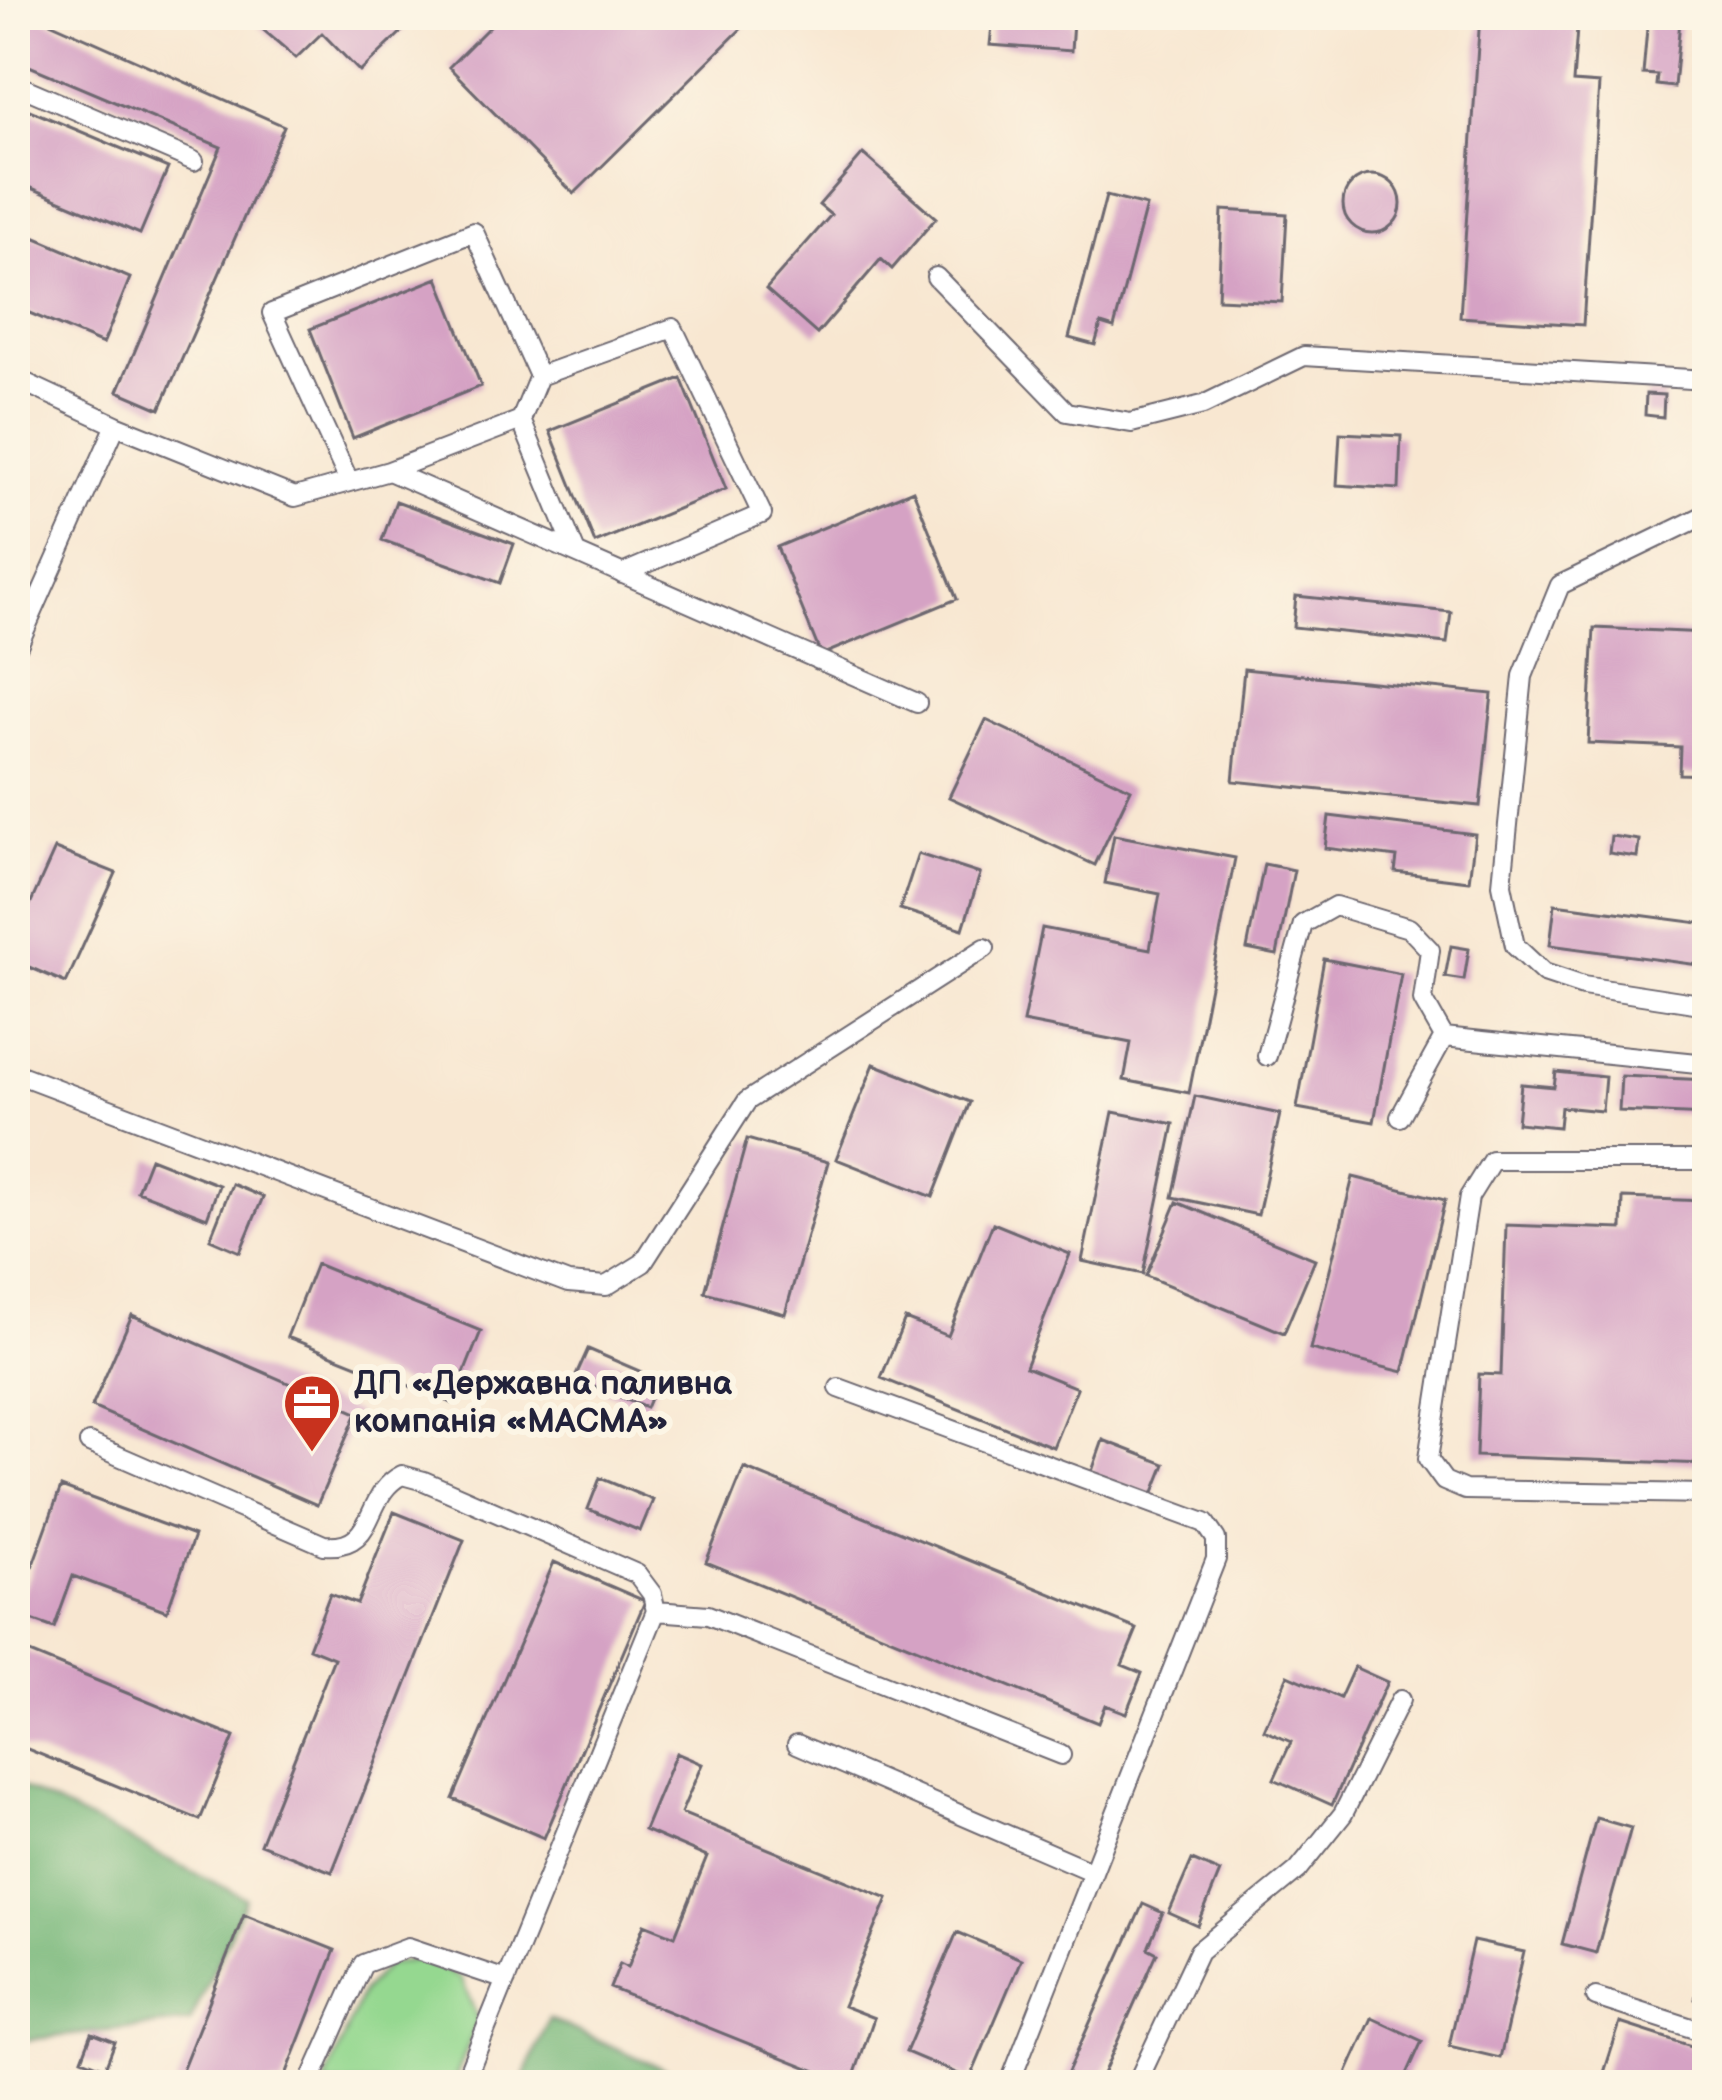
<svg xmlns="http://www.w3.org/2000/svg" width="1722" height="2100" font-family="'Balsamiq Sans',sans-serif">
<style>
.green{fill:#95d890;stroke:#5c7d66;stroke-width:3}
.forest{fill:#78b87a;stroke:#4d6d5a;stroke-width:3}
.building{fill:#d5a2c4}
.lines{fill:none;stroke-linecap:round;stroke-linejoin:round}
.service-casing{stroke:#6d6770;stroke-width:22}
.service{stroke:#fff;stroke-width:18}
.labels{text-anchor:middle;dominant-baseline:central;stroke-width:12;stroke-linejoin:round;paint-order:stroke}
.poi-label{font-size:33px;font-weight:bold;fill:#22223b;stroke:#fcf5e5;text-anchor:start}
</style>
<rect width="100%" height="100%" fill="#fcf5e5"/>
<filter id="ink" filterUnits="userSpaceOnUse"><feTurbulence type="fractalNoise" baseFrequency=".00833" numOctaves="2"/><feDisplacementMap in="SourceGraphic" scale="24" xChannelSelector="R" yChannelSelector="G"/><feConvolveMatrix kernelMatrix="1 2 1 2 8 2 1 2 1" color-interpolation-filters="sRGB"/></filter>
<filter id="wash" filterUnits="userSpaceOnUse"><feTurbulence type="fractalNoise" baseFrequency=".004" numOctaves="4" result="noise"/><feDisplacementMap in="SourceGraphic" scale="48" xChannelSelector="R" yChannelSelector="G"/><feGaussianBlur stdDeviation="2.7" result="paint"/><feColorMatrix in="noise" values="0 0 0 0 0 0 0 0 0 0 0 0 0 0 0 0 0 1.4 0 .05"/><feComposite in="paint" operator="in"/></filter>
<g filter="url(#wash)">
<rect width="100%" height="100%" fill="#f8e7d1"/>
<path class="green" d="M424,1958L461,1978L478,2020L453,2085H324L362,1992L387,1965Z"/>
<path class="forest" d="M15,1784L246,1898L190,2022L15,2041Z
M549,2019L701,2085H521Z"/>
<g id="blocks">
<path class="building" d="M15,15H34L284,126L160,409L118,391L221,147L15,60Z
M246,15H419L360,72L322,33L296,58Z
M501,15H755L574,194L449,67Z
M993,15L1073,21L1071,51L990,45Z
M1480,15H1578L1573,82L1599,84L1583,325L1460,317Z
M1648,17L1680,20L1674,87L1656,85L1657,75L1643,74Z
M15,104L168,168L140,234L15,181Z
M863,154L936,218L892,269L881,259L817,334L766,289L831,215L819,205Z
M1343 204a29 29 0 1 1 58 0a29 29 0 1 1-58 0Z
M1106,196L1146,206L1114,328L1101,324L1095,345L1069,338Z
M1222,210L1287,214L1282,302L1218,299Z
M15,229L130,278L103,344L15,307Z
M438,278L481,386L353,438L310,329Z
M681,378L726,489L595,543L550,431Z
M1646,394L1664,395L1663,417L1645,415Z
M1340,433L1401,436L1399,489L1337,485Z
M913,490L957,599L821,655L777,547Z
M396,501L514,544L500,583L382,540Z
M1296,596L1451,612L1447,643L1293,627Z
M1594,628L1707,633V775L1679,774L1680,747L1588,743Z
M1244,669L1492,694L1480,806L1233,781Z
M986,720L1131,789L1095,865L949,797Z
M1329,816L1475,834L1469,881L1395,872L1397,857L1325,848Z
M1114,835L1235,858L1189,1093L1124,1080L1131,1043L1023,1022L1042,928L1150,949L1160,894L1105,883Z
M1611,836L1639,840L1637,857L1609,853Z
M55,849L116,873L66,983L15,961V938Z
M918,854L980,874L963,929L900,909Z
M1264,864L1294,870L1277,955L1247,949Z
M1555,904L1707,924L1706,966L1550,945Z
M1451,946L1469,949L1464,980L1445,977Z
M1324,959L1401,974L1374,1122L1297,1108Z
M874,1064L970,1102L933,1197L836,1159Z
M1556,1072L1605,1077L1602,1111L1561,1107L1559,1127L1517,1123L1521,1084L1554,1087Z
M1621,1076L1707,1080V1115L1619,1111Z
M1195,1096L1280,1114L1258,1215L1173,1197Z
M1113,1112L1174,1124L1143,1274L1082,1261Z
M747,1139L828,1162L785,1314L705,1292Z
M150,1158L219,1185L207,1218L137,1191Z
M1353,1177L1445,1200L1403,1372L1310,1349Z
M232,1184L263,1197L240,1252L210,1239Z
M1623,1198L1707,1201V1464L1476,1456L1479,1374L1501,1375L1506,1225L1622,1229Z
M1177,1202L1315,1259L1284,1333L1146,1276Z
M993,1223L1070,1254L1025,1367L1077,1388L1053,1447L881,1378L905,1319L948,1336Z
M316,1264L481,1331L452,1403L287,1337Z
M132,1315L357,1413L317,1505L92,1407Z
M588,1349L658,1379L646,1408L575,1378Z
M1103,1440L1165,1464L1152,1497L1091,1474Z
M744,1468L1137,1629L1122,1665L1142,1673L1126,1713L1105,1705L1098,1723L706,1562Z
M600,1478L653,1500L640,1531L588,1509Z
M61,1487L194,1536L167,1611L73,1576L54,1628L15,1614Z
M394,1512L464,1540L332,1872L260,1844L334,1658L309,1648L330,1594L357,1604Z
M554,1562L645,1601L544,1838L453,1799Z
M15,1647L234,1737L200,1820L15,1744Z
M1354,1667L1387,1682L1332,1805L1274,1779L1291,1742L1264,1730L1288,1675L1340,1698Z
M676,1753L702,1764L681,1813L888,1898L843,2006L874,2018L851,2085L610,1988L620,1963L628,1967L645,1924L675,1936L707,1857L644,1830Z
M1596,1818L1631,1828L1596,1953L1562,1944Z
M1192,1860L1220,1872L1198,1926L1169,1913Z
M1143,1904L1163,1913L1148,1948L1157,1953L1098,2085H1062Z
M244,1914L335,1950L282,2085H176Z
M957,1932L1021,1959L970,2079L906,2052Z
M1473,1941L1524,1952L1500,2058L1449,2046Z
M1702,1957L1707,1958V2001L1695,1999Z
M1372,2018L1422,2041L1402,2085H1342Z
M1620,2023L1707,2051V2085L1601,2082Z
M92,2033L115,2042L105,2068L82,2059Z"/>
</g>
</g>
<g filter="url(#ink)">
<use href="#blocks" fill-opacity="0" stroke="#6d6770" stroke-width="3"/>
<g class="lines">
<defs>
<path id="service" d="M15,84L194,161
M936,277L1067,412L1131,423L1203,405L1304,356L1707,380
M539,376L673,328L762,514L622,574
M15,378L116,425L295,497L389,471L917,703
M521,420L576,553
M348,479L272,313L474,232L539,376L521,420L389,471
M1707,514L1560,585L1523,676L1502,884L1515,946L1544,973L1583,986L1707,1005
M15,652L116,425
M1267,1056L1303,924L1335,906L1409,928L1430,950L1423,1000L1444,1037
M15,1073L568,1283L606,1286L643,1263L747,1101L985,948
M1400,1117L1444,1037L1707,1064
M1707,1160H1492L1469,1197L1428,1459L1444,1481L1465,1490L1707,1494
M839,1388L1205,1523L1216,1539V1559L1009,2085
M89,1443L324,1545C379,1550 362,1495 402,1475L424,1481L637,1574L652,1594L656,1611L463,2085
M656,1611L708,1615L1061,1755
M797,1744L1093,1872
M1596,1997L1707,2033
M309,2085L363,1964L408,1947L506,1980
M1136,2085L1199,1951L1298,1870L1343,1814L1400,1700"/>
</defs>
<use href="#service" class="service-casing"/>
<use href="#service" class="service"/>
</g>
</g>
<defs>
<symbol id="office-pin" viewBox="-11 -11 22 30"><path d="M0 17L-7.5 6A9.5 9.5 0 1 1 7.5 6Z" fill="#c8321e" stroke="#fcf5e5"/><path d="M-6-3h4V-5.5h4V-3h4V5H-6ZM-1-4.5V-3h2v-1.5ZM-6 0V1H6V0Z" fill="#fff"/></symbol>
</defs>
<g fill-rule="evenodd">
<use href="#office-pin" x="279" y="1370" width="66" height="90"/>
</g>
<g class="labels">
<g class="poi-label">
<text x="354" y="1384">ДП «Державна паливна<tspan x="354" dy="38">компанія «МАСМА»</tspan></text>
</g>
</g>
<rect width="1722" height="2100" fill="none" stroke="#fcf5e5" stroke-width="60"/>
</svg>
